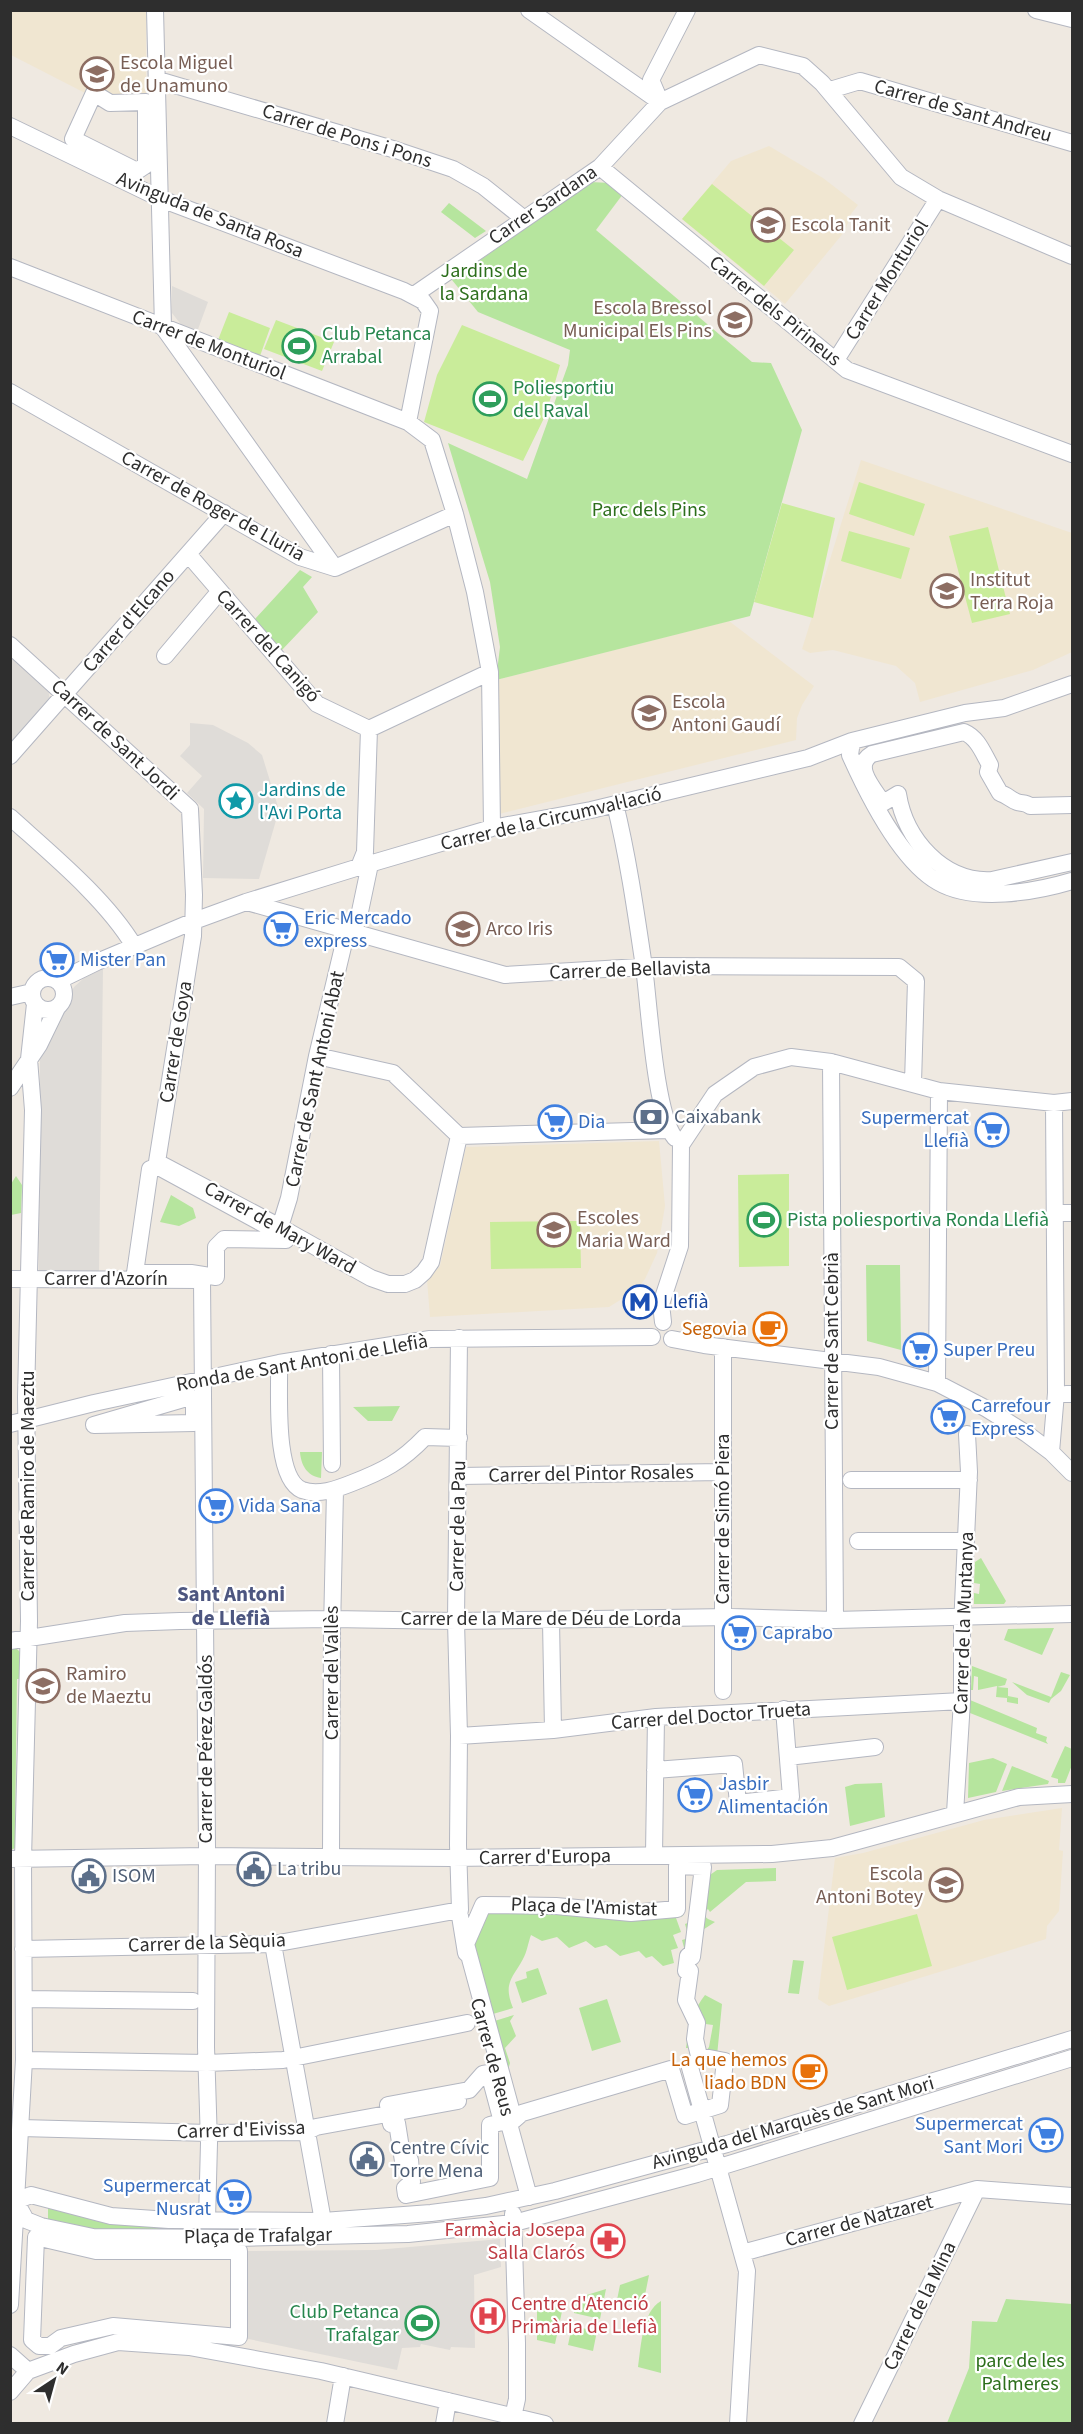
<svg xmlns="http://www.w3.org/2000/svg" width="1083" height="2434" font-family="'Source Sans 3',sans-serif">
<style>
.education{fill:#f0e6d1}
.green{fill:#b6e59e}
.pitch{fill:#c9ec9a}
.plaza{fill:#dfdcd8}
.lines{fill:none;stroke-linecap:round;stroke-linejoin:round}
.minor-casing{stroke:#b4b7c1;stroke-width:18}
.minor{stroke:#fff;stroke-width:16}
.labels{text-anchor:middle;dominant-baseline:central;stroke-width:4.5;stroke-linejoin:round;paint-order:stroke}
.education-label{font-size:20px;fill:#785e54;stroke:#fff;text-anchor:start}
.street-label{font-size:20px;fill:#2e2e2e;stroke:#fff}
.park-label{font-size:20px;fill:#2c6e1b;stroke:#fff}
.leisure-label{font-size:20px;fill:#27864d;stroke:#fff;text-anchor:start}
.culture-label{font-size:20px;fill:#0d838f;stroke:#fff;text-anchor:start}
.shop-label{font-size:20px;fill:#366cbe;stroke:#fff;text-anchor:start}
.service-label{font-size:20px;fill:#4e5e75;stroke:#fff;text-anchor:start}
.transit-label{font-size:20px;fill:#164399;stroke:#fff;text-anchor:start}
.food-label{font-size:20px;fill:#c56008;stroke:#fff;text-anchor:end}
.health-label{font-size:20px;fill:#be3a42;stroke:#fff;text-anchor:end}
.neighbourhood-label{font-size:21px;font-weight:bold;fill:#4d5680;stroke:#fff}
</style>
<rect width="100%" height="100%" fill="#efe9e1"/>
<path class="education" d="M10,11H146V102L87,94L11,55Z
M769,146L823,178L858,205L851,214L845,231L785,304L682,219L731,161Z
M861,460L1072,533V652L1033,670L920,702L915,683L896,666L833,650L810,653L802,649Z
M729,621L814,686L802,705L797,718L796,740L499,814V707L496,680Z
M659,1141L665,1206L657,1253L645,1279L636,1290L609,1307L430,1317L427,1280L440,1266L466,1147Z
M1062,1808L1059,1850L1063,1851L1059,1911L1047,1926L1046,1939L829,2006L818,1999L835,1858L863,1853L984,1820Z"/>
<path class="green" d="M590,182L611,183L623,194L596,230L752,362L771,363L802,430L750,616L496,680L500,647L490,582L448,443L527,479L568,365L570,350L478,312L452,280Z
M449,203L486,231L475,238L441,212Z
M300,570L312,577L303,587L318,612L281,651L255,619Z
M16,1176L22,1185L21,1213L11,1215V1184Z
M171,1195L193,1208L196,1218L179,1226L160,1222Z
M866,1265H900L901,1350L867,1341Z
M400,1406L392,1421H368L353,1407Z
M300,1452H322L321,1478C307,1476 301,1465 300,1452Z
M981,1558L1006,1601L1004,1604H974V1593L979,1594L980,1584L974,1583L975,1562Z
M1054,1628L1042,1655L1004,1640L1008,1629Z
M10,1647H15L20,1652L21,1679H17L15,1826L18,1827L15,1848L11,1850Z
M972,1666L1007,1679L1005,1685L997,1687L1008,1688V1696L1018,1698V1704L1007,1702V1698L996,1697L997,1686L978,1690V1677L974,1676L973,1690H971Z
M1061,1672L1070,1675L1061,1691L1051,1699L1049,1703L1027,1695L1012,1682L1051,1697Z
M970,1700L1037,1728L1036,1733L1047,1737L1046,1741L1048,1744L970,1713Z
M1065,1746L1072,1749V1765L1065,1783H1058V1779L1051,1777Z
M993,1758L1007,1764L996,1792L968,1798L969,1763Z
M1012,1766L1049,1781L1048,1784L1002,1791Z
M882,1783L885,1817L850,1826L845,1787L855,1784Z
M776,1868V1881L746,1882L710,1912L708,1909L702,1914L708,1919L715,1922L695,1935L686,1955L682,1940L689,1938L685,1924L693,1921L689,1907L696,1904L707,1877L717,1870Z
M483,1905L682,1909L683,1916L676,1918L681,1932L673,1935L678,1948L671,1950L674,1963L663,1966L652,1956L646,1958L639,1951L620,1956L606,1945L595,1948L586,1941L569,1948L557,1937L542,1941L531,1935C528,1943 527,1952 523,1959C512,1979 503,1983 513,2008L486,2016L468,1943Z
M793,1960L804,1961L799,1994L788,1993Z
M538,1968L547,1994L522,2003L515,1982L527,1978L526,1972Z
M705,1995L722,2004L717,2056L699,2060L709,2047L713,2025L698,2023L691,2048H686C689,2027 692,2012 705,1995Z
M607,1999L621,2042L592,2051L579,2008Z
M514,2015L510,2021L516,2036L505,2048L510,2063L504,2085L488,2023Z
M48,2205L232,2226V2232H119L88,2228L48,2219Z
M649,2275L643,2305L617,2300L620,2285Z
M606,2289L600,2319L574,2313L577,2298Z
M1006,2299L1072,2304V2423H947L969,2368L972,2321L997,2322Z
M661,2301V2373L638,2367C641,2348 642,2311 661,2301Z
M564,2302L555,2344L537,2340V2310Z
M572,2326L597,2331L593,2351L568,2345Z"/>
<path class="pitch" d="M712,184L794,250L764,286L682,219Z
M229,312L270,328L260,356L218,340Z
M276,320L334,342L322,371L264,349Z
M462,325L560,365L546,414L523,461L424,422L437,375Z
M859,482L925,504L914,536L849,514Z
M782,503L835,518L813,618L754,602Z
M988,527L1010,614L972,623L949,536Z
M849,531L910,548L901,579L841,561Z
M789,1174V1266L739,1267L738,1175Z
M580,1221L581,1268L491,1269L490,1222Z
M917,1914L932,1966L847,1990L832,1937Z"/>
<path class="plaza" d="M172,286L208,302L197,332L183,327L172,313Z
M10,657L48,688L50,701L10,744Z
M190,723L213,725L248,743L262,755L279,810L259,879L203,878L204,809L187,793L202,776L180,756L190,745Z
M103,969L99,1273L39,1271L40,1057L74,987L84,978Z
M500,2239L501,2267L474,2275L475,2348L451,2347L450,2350L421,2344L420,2347L402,2348L397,2370L239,2337V2251L376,2250Z"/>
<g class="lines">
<defs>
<path id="minor" d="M155,10L163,327
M529,10L660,102
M1036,10L1072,19
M158,80L396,150L453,169L483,186L523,218
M830,90L860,81L1072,143
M94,93L110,103L146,102V165L137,171L73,139Z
M660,101L651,80L687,10
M10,126L161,199L404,291L423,301L430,311L408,422
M600,167L847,370L1072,454
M10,267L408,422L432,440L455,514L475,592L490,672L492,828
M414,295L600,167L660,102L759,55L803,66L822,83L901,177L938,199L1072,256
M163,327L335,568
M836,360L938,199
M10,392L300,557L335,568L455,514
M188,554L317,704L369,729L490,672
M10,645L190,809L194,895L193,936L157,1162L280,1227L371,1278L388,1284H405L415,1280L424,1272L431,1262L459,1136
M165,656L219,592
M852,741L850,755C867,793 901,861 938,882C974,903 1035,892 1072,881
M10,756L224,513
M615,804C628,857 636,913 644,967C649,1003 655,1114 675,1138
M1072,805L1030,806C1025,802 1023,804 1017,802C1011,800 1007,795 1000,793L988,772L990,765C983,753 978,738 964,732L872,754C852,766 874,789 883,803L898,794C905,839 943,883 992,880L1072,862
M10,817C51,854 106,899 134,946
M359,867L365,852L369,729
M247,902L505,975L656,966L899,967L916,981L913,1083
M358,921L370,864
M32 994a16 16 0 1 1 32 0a16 16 0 1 1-32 0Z
M58,981L97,962L194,921L246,902L359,867L492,828L591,810L808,758L852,741L965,713L1004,708L1072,684
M10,997L32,992
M317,1056L393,1073L459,1136L668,1130
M831,1062L835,1620
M10,1088L39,1045L57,1008
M157,1166L280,1233L286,1240L224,1239L216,1247V1277L191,1273H135L150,1169Z
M1063,1213H1072
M280,1227L289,1198L317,1056L347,930
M10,1279L202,1280L207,1848L206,2047L209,2143L207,2219
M663,1322L661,1304L680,1246L681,1145L715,1094L754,1067L791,1057L831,1062L939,1091L1054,1103L1072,1101
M672,1339L704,1345L879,1367L937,1383L987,1409L1027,1434L1051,1452L1072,1473
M723,1347V1691
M331,1354L332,1464
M279,1363C280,1390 273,1478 302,1490C318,1496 337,1489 352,1483C383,1471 401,1462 425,1437L459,1438
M937,1383L939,1091
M1066,1394H1072
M190,1397L194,1402V1423L94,1425Z
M10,1424L94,1403L279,1363L430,1339L652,1337
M1051,1452L1056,1393L1054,1103
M459,1476L722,1472
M851,1480H969
M858,1541H966
M551,1621L553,1730
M10,1641L125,1623L180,1621L332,1619L456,1621L731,1617L835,1620L1072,1614
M459,1736L553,1730L656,1717L962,1701
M788,1757L875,1747
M655,1770L734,1764L738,1803L791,1797L784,1709
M955,1813L962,1701V1627L969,1472L967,1434
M654,1855L656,1717
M331,1857L332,1631L335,1490
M10,1859L207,1856L452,1858L772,1854L832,1848L1019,1797L1072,1794
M677,1866L703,1867L692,1957L688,1956L686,1971H690L686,2000L697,2023L695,2039L699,2056L725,2061L720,2105L685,2116L671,2069L522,2113L514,2120L466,1944L483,1905L556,1906L631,1913L677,1909Z
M460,1916L466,1953
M273,1944L323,2221
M23,1949L273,1944L460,1910L458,1845L459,1736L456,1621L459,1338
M24,1999L193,2001
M24,2060L207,2063L283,2060L467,2023
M689,2064L747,2271L738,2424
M489,2073L502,2122L490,2125V2178L406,2195L405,2188L412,2182L410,2160L403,2161L397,2123L391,2124L388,2105L469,2090L483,2074Z
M505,2109L529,2197
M21,2128L209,2133L306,2132L316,2127L458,2101
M16,2201L31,2195L111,2216L169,2220L323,2221L431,2213L486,2206L555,2191L727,2144L1072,2039
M16,2202L26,2220L41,2226L93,2237L237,2238L408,2234L514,2223L697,2174L1072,2058
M36,2237L96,2251H239V2337L113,2326L61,2338L50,2346H39L32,2340Z
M742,2253L977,2189L1072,2196
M10,2305L24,2060L23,1859L29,1621L26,1397L33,1110L29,1059L35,1004
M10,2355L28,2371
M10,2392L28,2371L74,2354L118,2342L189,2347L321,2371L545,2424
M513,2417L517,2399V2343L513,2214
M335,2424L343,2376
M444,2424L448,2401
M862,2424L977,2189"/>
</defs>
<use href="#minor" class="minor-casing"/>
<use href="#minor" class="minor"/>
</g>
<defs>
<symbol id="school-ring" viewBox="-11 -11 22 22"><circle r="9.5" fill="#fff" stroke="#8d6e63" stroke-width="1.5"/><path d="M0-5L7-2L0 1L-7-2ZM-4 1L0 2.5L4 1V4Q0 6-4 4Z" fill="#8d6e63"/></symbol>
<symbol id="stadium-ring" viewBox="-11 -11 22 22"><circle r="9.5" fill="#fff" stroke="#2e9e5b" stroke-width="1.5"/><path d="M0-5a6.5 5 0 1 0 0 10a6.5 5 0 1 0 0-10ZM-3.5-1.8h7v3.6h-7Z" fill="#2e9e5b"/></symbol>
<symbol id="sight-ring" viewBox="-11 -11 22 22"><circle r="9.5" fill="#fff" stroke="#0f9aa8" stroke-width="1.5"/><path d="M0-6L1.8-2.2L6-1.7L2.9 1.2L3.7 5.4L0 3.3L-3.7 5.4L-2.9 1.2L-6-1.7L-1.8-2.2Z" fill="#0f9aa8"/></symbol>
<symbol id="supermarket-ring" viewBox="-11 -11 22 22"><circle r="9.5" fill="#fff" stroke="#3f7fe0" stroke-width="1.5"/><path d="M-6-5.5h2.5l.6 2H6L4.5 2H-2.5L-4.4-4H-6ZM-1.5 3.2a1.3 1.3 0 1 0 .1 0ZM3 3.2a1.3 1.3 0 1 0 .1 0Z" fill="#3f7fe0"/></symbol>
<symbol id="bank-ring" viewBox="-11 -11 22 22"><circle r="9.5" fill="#fff" stroke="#5c6f8a" stroke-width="1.5"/><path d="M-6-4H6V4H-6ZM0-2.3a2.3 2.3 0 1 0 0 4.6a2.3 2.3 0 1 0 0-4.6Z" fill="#5c6f8a"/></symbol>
<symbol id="metro-ring" viewBox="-11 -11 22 22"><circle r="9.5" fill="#fff" stroke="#1a4fb4" stroke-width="1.5"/><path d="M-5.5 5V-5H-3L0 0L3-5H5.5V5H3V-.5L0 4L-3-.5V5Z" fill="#1a4fb4"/></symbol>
<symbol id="cafe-ring" viewBox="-11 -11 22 22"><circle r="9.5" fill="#fff" stroke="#e8710a" stroke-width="1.5"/><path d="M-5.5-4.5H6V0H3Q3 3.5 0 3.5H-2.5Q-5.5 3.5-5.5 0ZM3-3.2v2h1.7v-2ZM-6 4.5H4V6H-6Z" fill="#e8710a"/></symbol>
<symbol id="civic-ring" viewBox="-11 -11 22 22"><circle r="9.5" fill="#fff" stroke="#5c6f8a" stroke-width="1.5"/><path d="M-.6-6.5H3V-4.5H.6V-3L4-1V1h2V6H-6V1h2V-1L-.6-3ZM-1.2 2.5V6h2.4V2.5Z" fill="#5c6f8a"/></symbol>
<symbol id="pharmacy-ring" viewBox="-11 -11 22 22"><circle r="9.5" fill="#fff" stroke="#e0444e" stroke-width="1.5"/><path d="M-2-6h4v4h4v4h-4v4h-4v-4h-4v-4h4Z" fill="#e0444e"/></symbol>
<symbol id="hospital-ring" viewBox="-11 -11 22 22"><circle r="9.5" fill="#fff" stroke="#e0444e" stroke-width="1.5"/><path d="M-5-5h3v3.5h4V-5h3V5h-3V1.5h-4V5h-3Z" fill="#e0444e"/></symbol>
</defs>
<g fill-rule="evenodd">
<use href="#school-ring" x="78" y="55" width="38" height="38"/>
<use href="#school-ring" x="749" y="206" width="38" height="38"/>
<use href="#school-ring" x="716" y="301" width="38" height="38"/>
<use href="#stadium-ring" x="280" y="327" width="38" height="38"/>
<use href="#stadium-ring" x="471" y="380" width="38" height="38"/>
<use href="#school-ring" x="928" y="572" width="38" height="38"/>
<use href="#school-ring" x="630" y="694" width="38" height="38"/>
<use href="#sight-ring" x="217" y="782" width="38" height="38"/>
<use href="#supermarket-ring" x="262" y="910" width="38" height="38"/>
<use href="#school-ring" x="444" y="910" width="38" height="38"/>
<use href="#supermarket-ring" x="38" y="941" width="38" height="38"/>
<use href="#bank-ring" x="632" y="1098" width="38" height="38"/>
<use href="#supermarket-ring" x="536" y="1103" width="38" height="38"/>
<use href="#supermarket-ring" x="973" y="1111" width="38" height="38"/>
<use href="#stadium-ring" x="745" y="1201" width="38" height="38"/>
<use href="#school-ring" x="535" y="1211" width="38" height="38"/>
<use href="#metro-ring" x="621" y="1283" width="38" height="38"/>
<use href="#cafe-ring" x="751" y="1310" width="38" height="38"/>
<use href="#supermarket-ring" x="901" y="1331" width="38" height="38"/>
<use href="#supermarket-ring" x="929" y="1398" width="38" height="38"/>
<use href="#supermarket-ring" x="197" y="1487" width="38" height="38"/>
<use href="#supermarket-ring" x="720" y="1614" width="38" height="38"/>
<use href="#school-ring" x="24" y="1667" width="38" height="38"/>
<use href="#supermarket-ring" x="676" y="1776" width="38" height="38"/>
<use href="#civic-ring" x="235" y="1850" width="38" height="38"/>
<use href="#civic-ring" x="70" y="1857" width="38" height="38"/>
<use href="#school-ring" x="927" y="1866" width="38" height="38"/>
<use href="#cafe-ring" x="791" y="2053" width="38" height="38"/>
<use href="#supermarket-ring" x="1027" y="2116" width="38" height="38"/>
<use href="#civic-ring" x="348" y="2140" width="38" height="38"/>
<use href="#supermarket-ring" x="215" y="2178" width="38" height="38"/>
<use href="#pharmacy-ring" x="589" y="2222" width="38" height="38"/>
<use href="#hospital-ring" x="469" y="2297" width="38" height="38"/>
<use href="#stadium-ring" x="403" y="2304" width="38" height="38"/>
</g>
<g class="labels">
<g class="education-label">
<text x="120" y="63">Escola Miguel<tspan x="120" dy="23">de Unamuno</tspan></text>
<text x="791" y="225">Escola Tanit</text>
<text x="712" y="308" text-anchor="end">Escola Bressol<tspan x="712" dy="23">Municipal Els Pins</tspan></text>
<text x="970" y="580">Institut<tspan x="970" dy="23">Terra Roja</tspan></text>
<text x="672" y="702">Escola<tspan x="672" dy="23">Antoni Gaudí</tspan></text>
<text x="486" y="929">Arco Iris</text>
<text x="577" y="1218">Escoles<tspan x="577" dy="23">Maria Ward</tspan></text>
<text x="66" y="1674">Ramiro<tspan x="66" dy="23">de Maeztu</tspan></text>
<text x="923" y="1874" text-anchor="end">Escola<tspan x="923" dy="23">Antoni Botey</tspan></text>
</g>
<g class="street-label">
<text transform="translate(963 111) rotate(16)">Carrer de Sant Andreu</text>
<text transform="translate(347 136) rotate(17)">Carrer de Pons i Pons</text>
<text transform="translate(543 205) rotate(-34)">Carrer Sardana</text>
<text transform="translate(210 215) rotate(22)">Avinguda de Santa Rosa</text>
<text transform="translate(887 280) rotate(-58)">Carrer Monturiol</text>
<text transform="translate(775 311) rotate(39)">Carrer dels Pirineus</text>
<text transform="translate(209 345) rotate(21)">Carrer de Monturiol</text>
<text transform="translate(213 506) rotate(29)">Carrer de Roger de Lluria</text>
<text transform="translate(129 621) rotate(-49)">Carrer d'Elcano</text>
<text transform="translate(268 646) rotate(48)">Carrer del Canigó</text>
<text transform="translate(115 740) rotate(43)">Carrer de Sant Jordi</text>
<text transform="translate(551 819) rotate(-13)">Carrer de la Circumval·lació</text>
<text transform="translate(630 970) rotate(-2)">Carrer de Bellavista</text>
<text transform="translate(176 1042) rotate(-81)">Carrer de Goya</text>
<text transform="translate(315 1079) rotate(-78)">Carrer de Sant Antoni Abat</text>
<text transform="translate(280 1228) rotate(29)">Carrer de Mary Ward</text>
<text x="106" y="1279">Carrer d'Azorín</text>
<text transform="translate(832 1341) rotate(-90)">Carrer de Sant Cebrià</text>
<text transform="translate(302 1363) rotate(-10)">Ronda de Sant Antoni de Llefià</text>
<text transform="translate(591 1474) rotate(-1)">Carrer del Pintor Rosales</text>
<text transform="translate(28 1486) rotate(-90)">Carrer de Ramiro de Maeztu</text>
<text transform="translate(723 1519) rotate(-90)">Carrer de Simó Piera</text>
<text transform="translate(458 1526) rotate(-89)">Carrer de la Pau</text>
<text x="541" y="1619">Carrer de la Mare de Déu de Lorda</text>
<text transform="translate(964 1623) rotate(-88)">Carrer de la Muntanya</text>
<text transform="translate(332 1673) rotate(-90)">Carrer del Vallès</text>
<text transform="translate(711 1716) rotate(-4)">Carrer del Doctor Trueta</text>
<text transform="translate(206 1749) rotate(-90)">Carrer de Pérez Galdós</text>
<text transform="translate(545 1857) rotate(-1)">Carrer d'Europa</text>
<text transform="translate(584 1907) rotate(2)">Plaça de l'Amistat</text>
<text transform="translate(207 1943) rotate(-2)">Carrer de la Sèquia</text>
<text transform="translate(492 2057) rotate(75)">Carrer de Reus</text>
<text transform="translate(793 2123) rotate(-16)">Avinguda del Marquès de Sant Mori</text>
<text transform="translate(241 2130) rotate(-2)">Carrer d'Eivissa</text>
<text transform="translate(859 2221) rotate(-15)">Carrer de Natzaret</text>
<text transform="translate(258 2236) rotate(-1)">Plaça de Trafalgar</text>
<text transform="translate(920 2306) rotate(-64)">Carrer de la Mina</text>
</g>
<g class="park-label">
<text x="484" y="271">Jardins de<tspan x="484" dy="23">la Sardana</tspan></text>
<text x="649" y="510">Parc dels Pins</text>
<text x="1020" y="2361">parc de les<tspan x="1020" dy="23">Palmeres</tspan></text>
</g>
<g class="leisure-label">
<text x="322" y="334">Club Petanca<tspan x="322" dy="23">Arrabal</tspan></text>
<text x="513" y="388">Poliesportiu<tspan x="513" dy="23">del Raval</tspan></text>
<text x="787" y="1220">Pista poliesportiva Ronda Llefià</text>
<text x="399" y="2312" text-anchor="end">Club Petanca<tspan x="399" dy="23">Trafalgar</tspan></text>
</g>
<g class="culture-label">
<text x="259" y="790">Jardins de<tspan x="259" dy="23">l'Avi Porta</tspan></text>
</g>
<g class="shop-label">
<text x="304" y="918">Eric Mercado<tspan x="304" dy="23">express</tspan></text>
<text x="80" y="960">Mister Pan</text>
<text x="969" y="1118" text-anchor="end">Supermercat<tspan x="969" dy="23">Llefià</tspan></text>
<text x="578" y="1122">Dia</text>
<text x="943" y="1350">Super Preu</text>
<text x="971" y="1406">Carrefour<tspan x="971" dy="23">Express</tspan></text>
<text x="239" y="1506">Vida Sana</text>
<text x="762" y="1633">Caprabo</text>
<text x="718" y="1784">Jasbir<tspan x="718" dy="23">Alimentación</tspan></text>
<text x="1023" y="2124" text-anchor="end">Supermercat<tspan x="1023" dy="23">Sant Mori</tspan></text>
<text x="211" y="2186" text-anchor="end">Supermercat<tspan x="211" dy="23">Nusrat</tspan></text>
</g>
<g class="service-label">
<text x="674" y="1117">Caixabank</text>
<text x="277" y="1869">La tribu</text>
<text x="112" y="1876">ISOM</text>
<text x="390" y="2148">Centre Cívic<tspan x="390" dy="23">Torre Mena</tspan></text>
</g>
<g class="transit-label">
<text x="663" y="1302">Llefià</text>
</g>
<g class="food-label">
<text x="747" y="1329">Segovia</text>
<text x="787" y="2060">La que hemos<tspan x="787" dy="23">liado BDN</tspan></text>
</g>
<g class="health-label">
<text x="585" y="2230">Farmàcia Josepa<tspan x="585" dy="23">Salla Clarós</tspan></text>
<text x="511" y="2304" text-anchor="start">Centre d'Atenció<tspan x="511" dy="23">Primària de Llefià</tspan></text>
</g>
<g class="neighbourhood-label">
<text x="231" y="1594">Sant Antoni<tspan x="231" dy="24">de Llefià</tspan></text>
</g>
</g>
<rect width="1083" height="2434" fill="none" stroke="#2e2e2e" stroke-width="24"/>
<g transform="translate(54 2380) rotate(36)" stroke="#ffffff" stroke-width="4.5" paint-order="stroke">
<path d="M0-4.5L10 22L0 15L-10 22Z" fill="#2e2e2e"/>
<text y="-9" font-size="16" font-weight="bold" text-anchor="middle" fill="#2e2e2e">N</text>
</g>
</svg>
